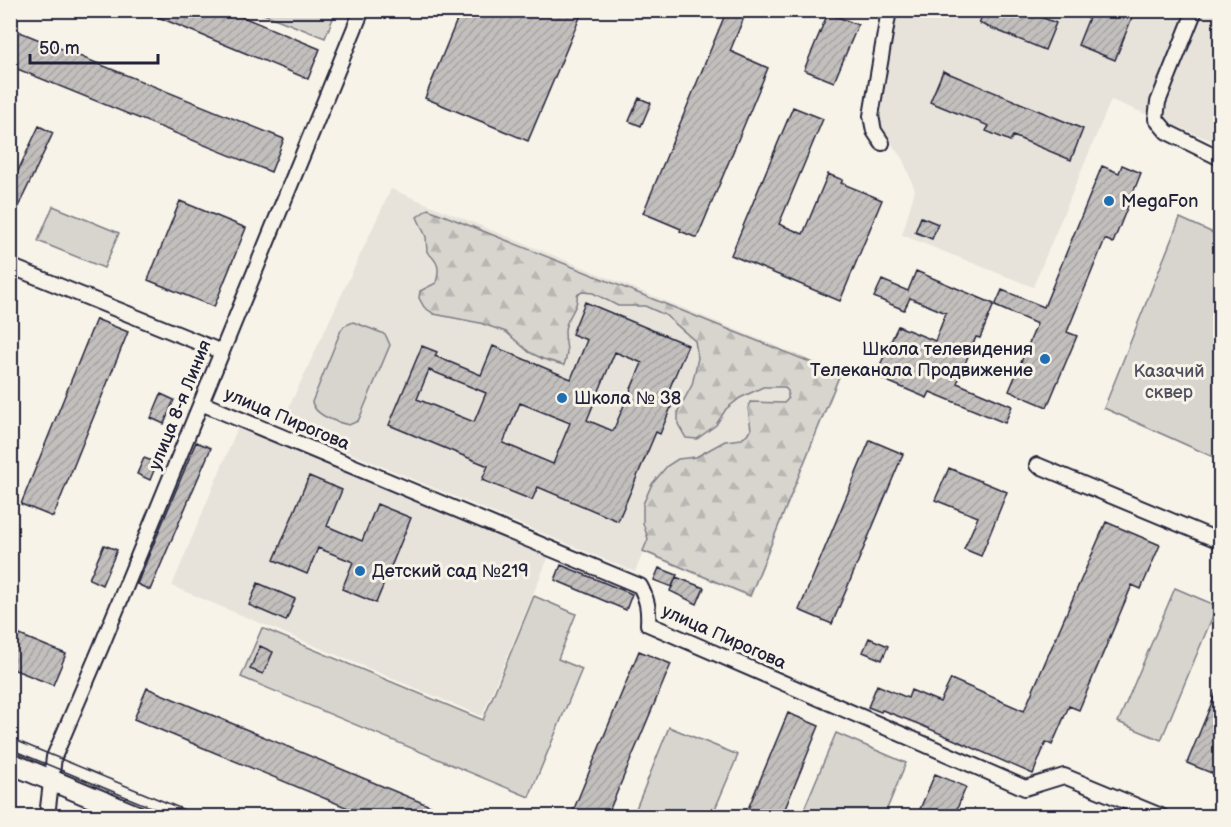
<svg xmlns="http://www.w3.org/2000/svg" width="1231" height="827" font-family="'Balsamiq Sans',sans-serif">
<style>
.built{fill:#e7e3db}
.green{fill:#d8d5cf;stroke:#7d7c85;stroke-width:1.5}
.forest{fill:url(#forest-firs);stroke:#7d7c85;stroke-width:1.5}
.building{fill:url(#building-hatch);stroke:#22223b;stroke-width:1.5;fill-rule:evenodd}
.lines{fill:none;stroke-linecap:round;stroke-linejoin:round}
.minor-casing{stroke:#22223b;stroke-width:18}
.secondary-casing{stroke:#22223b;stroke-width:24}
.minor{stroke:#f7f3e8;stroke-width:14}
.secondary{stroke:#f7f3e8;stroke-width:20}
.tram{stroke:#22223b;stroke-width:1.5}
.poi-dot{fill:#1f6fb2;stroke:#f7f3e8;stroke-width:2}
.labels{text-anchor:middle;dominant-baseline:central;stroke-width:6;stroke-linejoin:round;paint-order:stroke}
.poi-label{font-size:18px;fill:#22223b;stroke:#f7f3e8;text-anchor:start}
.park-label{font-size:18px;fill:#504f60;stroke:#f7f3e8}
.street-label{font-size:18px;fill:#22223b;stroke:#f7f3e8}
</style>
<defs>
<pattern id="forest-firs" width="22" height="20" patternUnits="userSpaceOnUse" patternTransform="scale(1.5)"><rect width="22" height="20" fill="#d8d5cf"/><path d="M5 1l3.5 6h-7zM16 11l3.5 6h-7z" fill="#b9b7b3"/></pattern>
<pattern id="building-hatch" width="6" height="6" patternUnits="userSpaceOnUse" patternTransform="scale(1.5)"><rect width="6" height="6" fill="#c2bfbd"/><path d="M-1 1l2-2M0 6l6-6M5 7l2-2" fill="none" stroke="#a6a4a3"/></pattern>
</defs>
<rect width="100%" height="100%" fill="#f7f3e8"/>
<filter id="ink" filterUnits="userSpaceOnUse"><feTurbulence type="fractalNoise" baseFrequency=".0167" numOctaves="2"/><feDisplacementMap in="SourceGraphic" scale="12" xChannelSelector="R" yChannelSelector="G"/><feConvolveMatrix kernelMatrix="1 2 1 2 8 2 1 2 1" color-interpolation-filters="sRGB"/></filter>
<g filter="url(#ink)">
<path class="built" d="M896,11H1220V144L1111,100L1033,287L902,235L915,190L903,160L879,126Z
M391,189L842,373L751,598L643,553L635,572L281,424Z
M238,427L549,556L482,716L172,586Z"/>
<path class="green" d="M256,11L336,10V11L325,38Z
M53,206L119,233L104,268L38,241Z
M1180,218L1220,236V460L1104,408Z
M353,322L382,333L386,336L390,345L360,417L358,421L349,425C336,422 315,416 312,402L341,330L344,326Z
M1175,588L1217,606L1161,740L1118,722Z
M534,596L576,614L558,659L582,669L529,797L241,677L262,628L483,720Z
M669,727L738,755L712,816H633Z
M836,733L906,763L884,816H801Z"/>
<path class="forest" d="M428,209L840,374L750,596L643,551L648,539L643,523V504L652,484L667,466L678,459L696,457L725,441L742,439L751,430L748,408L750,402L784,403L788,399V391L784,387H763L740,398L726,409L716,425L697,439L686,438L678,424V411L692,385L698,358L695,341L665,315L645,306H618L593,293L582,292L577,295C579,309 565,318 565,331C565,346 570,350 564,365L543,359L529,352L506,332L480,323L434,314L424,307L419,298L420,291L436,283C440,269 439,262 427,252L426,237L417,217Z"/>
<path class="building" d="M141,10H226L320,49L308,79Z
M461,10H583L528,141L425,98Z
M727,10H747L730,51L768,68L697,238L680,231L681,229L643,213Z
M985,10H1038L1036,15L1056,23L1045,50L979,23Z
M1092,10H1135L1115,60L1078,45Z
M828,13L858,25L834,82L804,70Z
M10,28L284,139L271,172L10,66Z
M943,71L1083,129L1071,160L1013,136L1010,141L986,131L989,126L930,102Z
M639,98L651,103L641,126L629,121Z
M793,107L823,119L779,224L803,234L828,174L843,180L841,183L882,200L840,301L731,255Z
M39,126L53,133L10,224V188Z
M1122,165L1141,173L1113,243L1105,239L1067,332L1077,336L1047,407L1009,391L1037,324L995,306L1002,290L1044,307L1102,166L1119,173Z
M180,201L246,228L214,307L148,280Z
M921,217L938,224L932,239L915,232Z
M916,271L994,304L980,338L976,337L957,383L1012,406L1005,423L930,392L927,398L875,376L898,326L935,341L946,313L910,298L904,310L874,297L882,280L908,291Z
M585,302L688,345L668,392L676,395L660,434L656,432L618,521L538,487L532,500L482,480L488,466L389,425L422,346L437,352L435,356L481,375L493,346L571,379L587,340L572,334ZM615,352L642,363L613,431L587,420ZM429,370L486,393L474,422L417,399ZM520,403L570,423L553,464L503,443Z
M96,319L128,332L53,517L21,504Z
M161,394L174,400L164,424L151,418Z
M870,440L903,454L832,624L799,610Z
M196,442L211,448L150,590L137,584Z
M144,458L157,463L150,480L137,474Z
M949,468L1007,492L981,556L964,549L978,517L935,500Z
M309,476L342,490L327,526L362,541L377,504L411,518L376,603L342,589L353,562L318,548L307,574L274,560Z
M1106,522L1160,545L1141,589L1132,585L1079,710L1069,706L1052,745L1046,742L1033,774L916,723L882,710L881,712L868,707L877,685L908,698L911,690L940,702L951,679L1024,711Z
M104,545L117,550L102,585L89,579Z
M561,565L632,594L626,610L555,580Z
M659,568L677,575L672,587L654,580Z
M676,577L704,588L697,604L670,591Z
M258,583L295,599L286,621L249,605Z
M10,631L66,654L53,685L10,668Z
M869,638L888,646L882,660L863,652Z
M260,646L273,652L263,674L250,669Z
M639,651L671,664L607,816H571Z
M1220,683H1221V777L1187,763Z
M147,688L454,816H367L134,719Z
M788,713L819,726L782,816H745Z
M935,774L966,787L954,816H917Z"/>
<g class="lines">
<defs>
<path id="minor" d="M1195,10L1158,102L1156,119L1167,132L1220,158
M882,143L874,131L871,116L889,10
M10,266L222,352
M201,403L640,586C647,599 649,609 648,624L1016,784L1025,788L1064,776L1161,816
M1037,465L1220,541
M47,816L54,757L101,647L362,10"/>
<path id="secondary" d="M10,763L137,816"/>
</defs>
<use href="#minor" class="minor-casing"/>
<use href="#secondary" class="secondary-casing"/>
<use href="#minor" class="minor"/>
<use href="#secondary" class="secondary"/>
<path class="tram" d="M10,738L199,816
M10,749L172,816"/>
</g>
</g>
<g class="poi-dot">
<circle cx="1109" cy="201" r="6"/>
<circle cx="1045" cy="359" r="6"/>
<circle cx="562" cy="398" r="6"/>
<circle cx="360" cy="571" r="6"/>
</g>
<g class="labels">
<g class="poi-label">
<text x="1121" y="201">MegaFon</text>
<text x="1033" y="349" text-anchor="end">Школа телевидения<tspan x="1033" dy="21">Телеканала Продвижение</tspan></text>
<text x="574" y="398">Школа № 38</text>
<text x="372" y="571">Детский сад №219</text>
</g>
<g class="park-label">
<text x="1169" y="371">Казачий<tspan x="1169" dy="21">сквер</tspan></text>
</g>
<g class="street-label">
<text transform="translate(180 405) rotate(-68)">улица 8-я Линия</text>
<text transform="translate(287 419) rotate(23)">улица Пирогова</text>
<text transform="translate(724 637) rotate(24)">улица Пирогова</text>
</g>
</g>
<rect width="1231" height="827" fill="none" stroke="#f7f3e8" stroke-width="36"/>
<rect x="18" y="18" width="1195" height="791" fill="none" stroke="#22223b" stroke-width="2" filter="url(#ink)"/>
<path d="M30 54v9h128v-9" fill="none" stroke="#22223b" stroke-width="3"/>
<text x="39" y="54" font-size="18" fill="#22223b" stroke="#f7f3e8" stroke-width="4.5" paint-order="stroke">50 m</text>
</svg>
